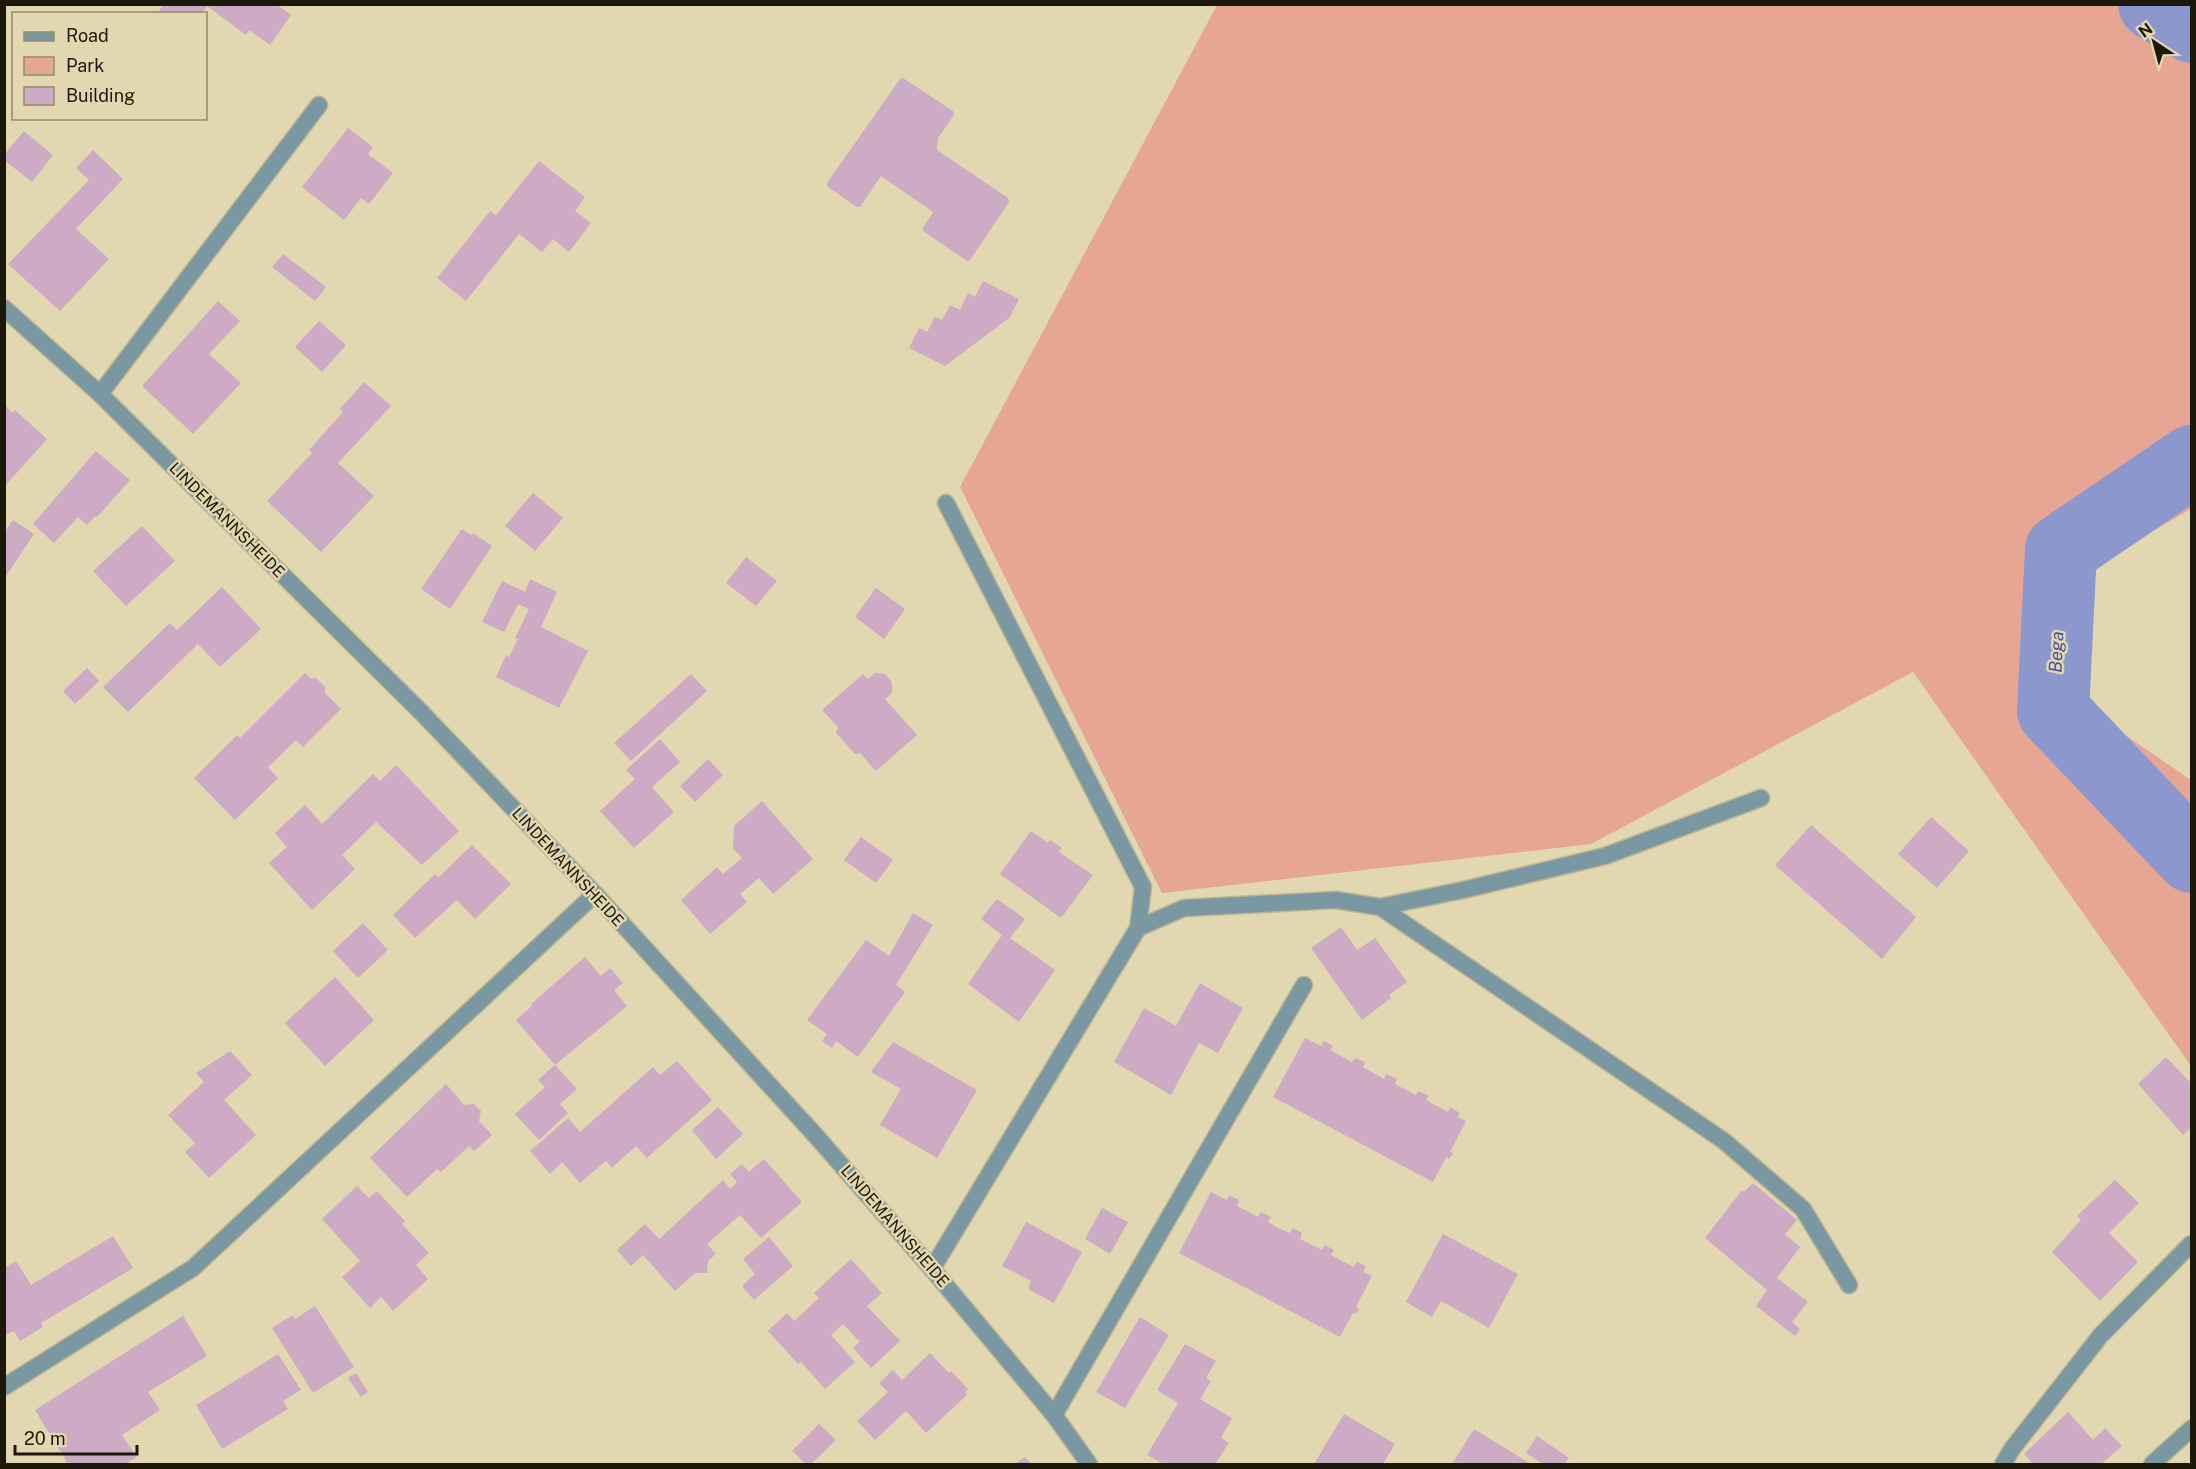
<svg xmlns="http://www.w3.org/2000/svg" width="2196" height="1469" font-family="'Public Sans',sans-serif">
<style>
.green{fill:#e7a694}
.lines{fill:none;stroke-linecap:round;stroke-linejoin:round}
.river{stroke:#8c97ce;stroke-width:72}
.building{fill:#cdabc4}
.service-casing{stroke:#beb593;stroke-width:19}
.minor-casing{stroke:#beb593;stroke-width:19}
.service{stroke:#7998a1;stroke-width:16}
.minor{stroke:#7998a1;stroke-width:16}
.labels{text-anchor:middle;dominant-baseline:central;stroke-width:5;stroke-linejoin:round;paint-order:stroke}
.street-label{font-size:16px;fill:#1c180a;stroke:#e1d7b1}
.water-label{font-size:18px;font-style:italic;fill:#475095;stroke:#e1d7b1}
</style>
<rect width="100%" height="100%" fill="#e1d7b1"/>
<path class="green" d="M1217,5H2191V509L2084,571L2071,698L2191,780V1066L1913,672L1591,844L1162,893L960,487Z"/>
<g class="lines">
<path class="river" d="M2154,4L2192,27
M2192,461L2061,550L2053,711L2192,857"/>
</g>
<path class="building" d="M164,4H276L291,15L270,45L249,30L246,35L207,6L201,14H162L159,11Z
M903,78L953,111L954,115L938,138L937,150L1008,198L1009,202L970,260L967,261L923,231V228L933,212L881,176L860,207H857L828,187L827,183L900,79Z
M348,128L373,147L368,154L393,173L369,204L361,198L344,220L302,187Z
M24,131L53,155L32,182L4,160V155Z
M93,150L123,179L76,229L109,259L60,311L8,264L89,180L76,168Z
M539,161L585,197L575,211L591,223L569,252L553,239L542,252L519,234L466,301L437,278L490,211L496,215Z
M283,254L326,287L315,301L272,267Z
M983,281L1019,299L1009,318L945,366L909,348L919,328L927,332L935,317L942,320L950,305L960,310L968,293L975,297Z
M218,301L240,321L209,354L241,383L193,434L142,386Z
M319,321L346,345L322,372L295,347Z
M364,382L391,406L338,463L374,496L321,552L267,501L312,453L309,450L343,412L340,409Z
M5,405L12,413L15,410L47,439L5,486Z
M96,451L130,480L97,517L95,516L87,525L78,517L54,543L33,524Z
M533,493L563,518L535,551L505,526Z
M13,520L34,534L4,579V533Z
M142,526L175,561L126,606L93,571Z
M462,529L471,535L473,533L492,546L450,609L421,589Z
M746,557L777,581L756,606L726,583Z
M530,579L557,592L541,627L588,651L559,708L496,677L506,655L509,657L518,639L515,638L529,609L518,604L504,632L482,622L502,581L525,592Z
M222,587L261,629L220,667L198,644L128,712L103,687L170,623L177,630Z
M876,588L905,609L884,639L855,617Z
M87,668L99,681L75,704L63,691Z
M305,673L310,678H316L325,687V693L341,709L303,747L296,740L268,767L278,778L235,820L194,778L237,735L240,738Z
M875,673L885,674L892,682V693L885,699L917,735L876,771L860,753L855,754L836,733L838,727L822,710L863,674L868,679Z
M691,674L707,691L631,761L614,743Z
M660,739L680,762L652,787L674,812L634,848L600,811L635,779L626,770Z
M708,759L723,775L695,802L680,786Z
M396,765L459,831L422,865L376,822L342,855L355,869L312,910L269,863L287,847L275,833L305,805L322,824L373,774L380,781Z
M762,801L813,859L773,894L759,878L740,894L747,902L710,934L681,900L717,867L723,874L742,858L733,848L734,826Z
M1931,817L1969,851L1937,888L1898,854Z
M1811,825L1916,917L1882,959L1775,865Z
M1031,831L1048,843L1050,840L1062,848L1059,852L1093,875L1061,918L1000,874Z
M861,837L893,860L876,883L844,860Z
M472,845L511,884L475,919L457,900L415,938L393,915L435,874L438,878Z
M997,899L1025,919L1010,938L1055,970L1019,1022L968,984L1002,935L981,919Z
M913,913L933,925L896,985L905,992L858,1057L836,1041L832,1048L822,1041L827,1034L807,1020L866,940L889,956Z
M363,923L388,950L358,978L333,951Z
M1341,927L1357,950L1375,938L1407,982L1389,995L1391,998L1362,1020L1311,948Z
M585,957L601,976L610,968L623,983L614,990L627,1006L555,1065L577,1089L560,1104L568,1113L539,1140L515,1114L545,1087L538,1080L555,1065L516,1020L532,1006L531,1004Z
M335,977L374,1020L325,1066L285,1023Z
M1200,983L1243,1008L1218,1053L1199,1043L1171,1095L1114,1062L1144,1008L1176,1026Z
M1305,1038L1321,1046L1324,1041L1333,1046L1330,1050L1352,1062L1355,1058L1365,1062L1363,1067L1384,1079L1386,1074L1397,1079L1395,1084L1416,1095L1418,1091L1429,1096L1426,1100L1448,1112L1450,1107L1460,1113L1457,1117L1466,1121L1450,1152L1453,1153L1449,1159L1446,1157L1433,1182L1273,1097Z
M893,1042L977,1090L937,1158L880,1125L901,1089L871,1072Z
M230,1051L252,1075L224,1100L256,1135L209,1178L185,1152L195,1143L168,1115L204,1082L196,1073Z
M2166,1057L2192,1084V1127L2183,1135L2138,1084Z
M677,1061L712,1100L647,1158L636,1146L612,1168L606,1161L580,1183L562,1162L550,1174L530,1151L568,1118L580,1132L653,1067L660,1075Z
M446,1084L464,1105L474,1104L481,1111L479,1121L492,1135L474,1151L469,1146L441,1172L437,1169L407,1197L370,1158Z
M718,1107L743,1134L716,1159L692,1130Z
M764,1159L802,1202L761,1238L740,1215L707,1244L716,1254L708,1261L707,1273H695L675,1291L643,1255L631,1266L617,1250L645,1224L659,1239L723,1180L730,1189L737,1182L730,1174L742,1164L749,1172Z
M2115,1180L2139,1203L2109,1233L2138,1262L2100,1301L2052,1252L2081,1220L2077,1216Z
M1753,1183L1797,1220L1785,1234L1800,1247L1777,1278L1808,1302L1792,1322L1800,1329L1795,1336L1756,1306L1767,1290L1705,1238L1742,1190L1744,1192Z
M357,1186L369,1198L377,1191L405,1221L402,1224L429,1253L416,1265L428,1279L393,1311L381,1297L370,1308L342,1277L360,1261L322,1219Z
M1211,1192L1227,1200L1229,1195L1239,1200L1237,1206L1258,1217L1261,1212L1271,1217L1268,1222L1276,1227L1290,1233L1293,1228L1302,1233L1300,1239L1322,1250L1325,1245L1334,1250L1331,1255L1354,1267L1357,1262L1366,1266L1363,1272L1372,1276L1356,1307L1359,1309L1356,1314L1353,1313L1340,1337L1179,1253Z
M1102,1208L1128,1222L1110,1254L1085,1239Z
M1026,1222L1082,1252L1054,1303L1028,1289L1031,1281L1002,1266Z
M1443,1234L1518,1274L1489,1328L1441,1301L1432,1317L1406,1302Z
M113,1236L133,1268L41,1323L43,1327L20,1341L14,1331L4,1336V1268L16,1261L31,1285Z
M769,1237L793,1266L754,1300L742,1286L755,1274L743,1259Z
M851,1259L882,1293L867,1306L900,1341L871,1368L853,1348L860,1342L843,1324L831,1335L855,1362L825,1389L801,1362L798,1364L768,1331L787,1313L794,1321L819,1298L814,1293Z
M315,1306L354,1367L313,1393L272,1328L293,1315L295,1319Z
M183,1316L207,1356L148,1392L160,1410L122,1435L137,1457L125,1464H68L35,1410Z
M1140,1317L1169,1335L1125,1408L1096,1392Z
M1185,1344L1216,1361L1206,1378L1211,1381L1200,1399L1232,1418L1221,1438L1229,1443L1215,1464L1206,1463L1205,1464H1164L1147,1455L1178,1403L1157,1390Z
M930,1353L949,1373L951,1371L968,1389L965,1392L967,1395L926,1433L906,1411L875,1440L857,1421L888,1392L879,1383L893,1370L902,1380Z
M278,1354L301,1390L283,1401L288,1409L222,1449L196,1405Z
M356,1373L368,1392L361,1397L348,1378Z
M2068,1412L2093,1440L2105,1428L2122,1446L2101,1464H2033L2024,1454Z
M1344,1414L1395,1444L1383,1464H1314Z
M819,1424L836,1440L811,1464H806L792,1451Z
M1474,1429L1531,1464H1452Z
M1537,1436L1569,1458L1564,1464H1543L1526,1453Z
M1025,1457L1031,1464H1015Z"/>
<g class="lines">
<defs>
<path id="service" d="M100,394L319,105
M946,503L1143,887L1138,928
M1380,907L1463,890L1605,856L1761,798
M932,1269L1138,928L1184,908L1336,900L1380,907L1724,1141L1803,1209L1849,1285
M4,1387L193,1268L595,894
M1054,1415L1304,985
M2003,1464L2012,1449L2101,1335L2191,1244
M2152,1464L2192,1428"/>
<path id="minor" d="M4,308L100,394L422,713L595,894L816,1136L932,1269L1054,1415L1089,1464"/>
</defs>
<use href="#service" class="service-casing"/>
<use href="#minor" class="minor-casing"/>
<use href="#service" class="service"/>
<use href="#minor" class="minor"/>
</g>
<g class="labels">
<g class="street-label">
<text transform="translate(227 520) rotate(45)">LINDEMANNSHEIDE</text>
<text transform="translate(568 867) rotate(47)">LINDEMANNSHEIDE</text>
<text transform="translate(895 1226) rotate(49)">LINDEMANNSHEIDE</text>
</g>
<g class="water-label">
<text transform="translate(2056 652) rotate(-87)">Bega</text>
</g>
</g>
<rect width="2196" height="1469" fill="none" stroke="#1c180a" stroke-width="12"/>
<rect x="12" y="12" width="195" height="108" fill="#e1d7b1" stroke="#928b6e" stroke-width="1.5"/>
<rect x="24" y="32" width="30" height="9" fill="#7998a1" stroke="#928b6e" stroke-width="1.5"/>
<text x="66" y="42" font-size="18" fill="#1c180a">Road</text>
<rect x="24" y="57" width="30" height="18" fill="#e7a694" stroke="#928b6e" stroke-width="1.5"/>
<text x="66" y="72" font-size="18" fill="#1c180a">Park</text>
<rect x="24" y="87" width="30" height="18" fill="#cdabc4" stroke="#928b6e" stroke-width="1.5"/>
<text x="66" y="102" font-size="18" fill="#1c180a">Building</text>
<g transform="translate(2154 42) rotate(324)" stroke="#e1d7b1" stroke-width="4.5" paint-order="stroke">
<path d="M0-4.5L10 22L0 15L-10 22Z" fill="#1c180a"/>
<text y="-9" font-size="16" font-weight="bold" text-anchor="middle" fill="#1c180a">N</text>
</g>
<path d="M15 1445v9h122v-9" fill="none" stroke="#1c180a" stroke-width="3"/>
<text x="24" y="1445" font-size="18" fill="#1c180a" stroke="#e1d7b1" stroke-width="4.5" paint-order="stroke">20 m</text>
</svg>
